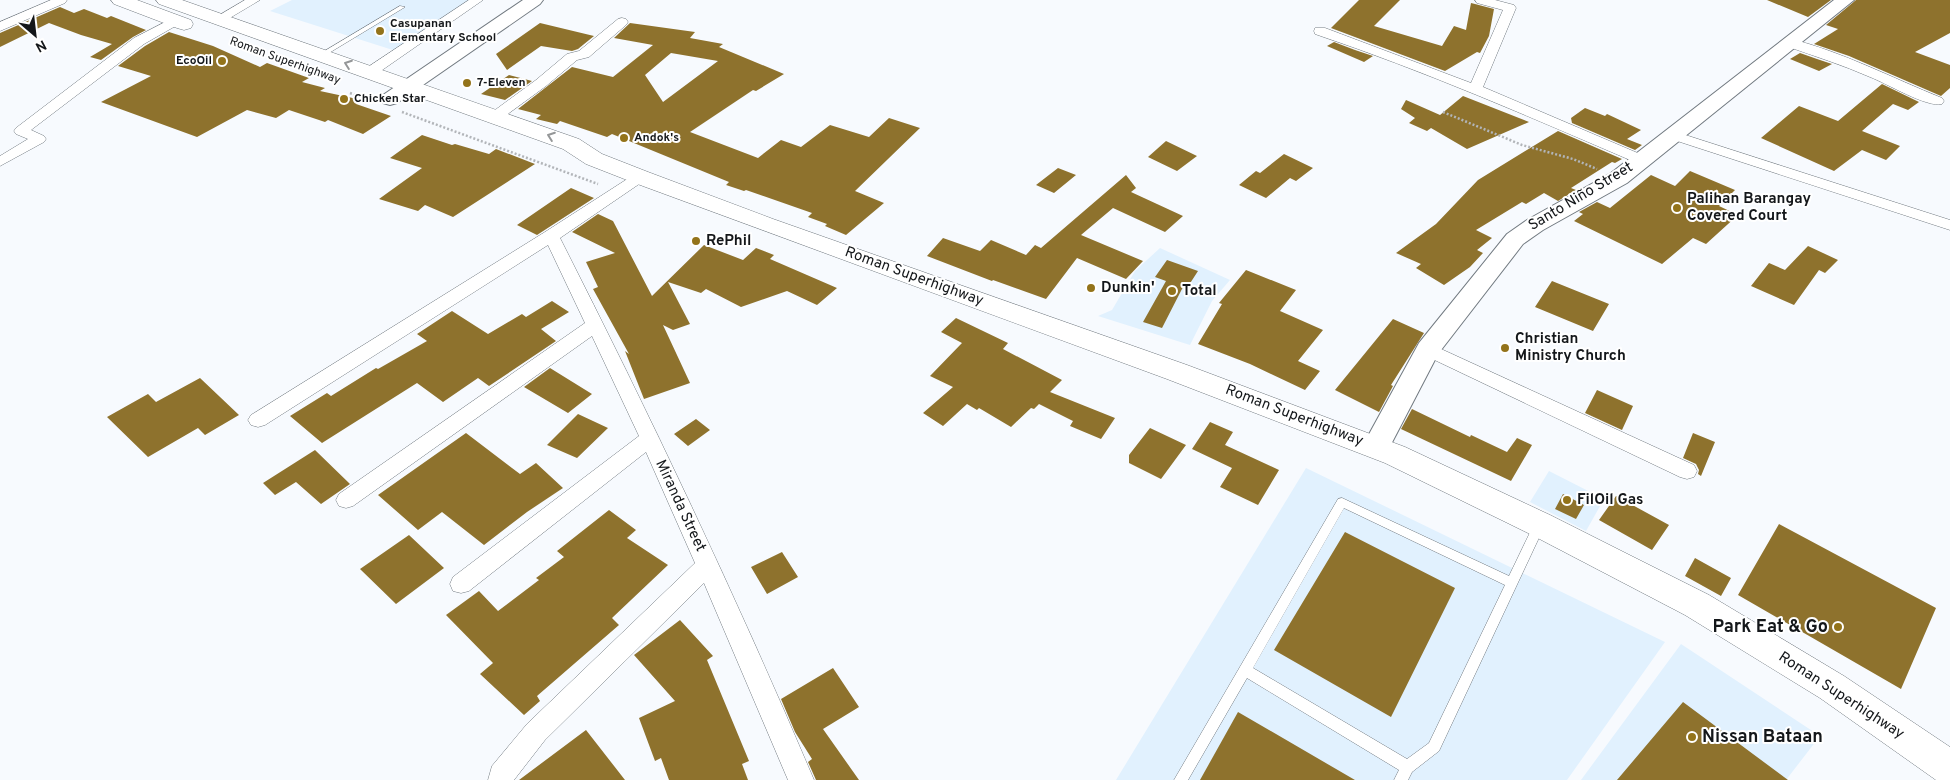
<svg xmlns="http://www.w3.org/2000/svg" width="1950" height="780" font-family="Overpass,sans-serif">
<style>
.built{fill:#e1f1fe}
.building{fill:#8e722d;fill-rule:evenodd}
.lines{fill:none;stroke-linecap:round;stroke-linejoin:round}
.lane-casing{stroke:#727a81;stroke-width:1}
.street-casing{stroke:#727a81;stroke-width:1}
.secondary-casing{stroke:#727a81;stroke-width:2}
.primary-casing{stroke:#727a81;stroke-width:1}
.path{stroke:#b2b5b9;stroke-width:2.5;stroke-dasharray:2 2;stroke-linecap:butt}
.lane{fill:#fff;fill-rule:evenodd}
.street{fill:#fff;fill-rule:evenodd}
.secondary{fill:#fff;fill-rule:evenodd}
.primary{fill:#fff;fill-rule:evenodd}
.oneway{stroke:#959798}
.poi-dot{fill:#93731a;stroke:#fff;stroke-width:2}
.labels{text-anchor:middle;dominant-baseline:central;stroke-width:4;stroke-linejoin:round;paint-order:stroke}
.far-poi-label{font-size:12px;font-weight:bold;fill:#14171a;stroke:#fff;text-anchor:start}
.far-street-label{font-size:12px;fill:#14171a;stroke:#fff}
.street-label{font-size:15px;fill:#14171a;stroke:#fff}
.poi-label{font-size:15px;font-weight:bold;fill:#14171a;stroke:#fff;text-anchor:start}
.near-poi-label{font-size:18px;font-weight:bold;fill:#14171a;stroke:#fff;text-anchor:end}
</style>
<rect width="100%" height="100%" fill="#f7fafe"/>
<path class="built" d="M292,0H472L396,51L270,11Z
M1160,248L1230,280L1212,301L1190,345L1098,316L1112,310L1135,271Z
M1306,468L1665,642L1567,780H1116Z
M1549,471L1604,499L1586,531L1530,502Z
M1681,644L1820,736L1786,780H1581Z"/>
<path class="building" d="M1359,0H1400L1374,26L1442,46L1454,26L1466,30L1471,3L1475,4L1494,9L1489,36L1480,53L1477,52L1445,71L1331,28Z
M1767,0H1831L1808,17Z
M1856,0H1950V33L1915,52L1950,65V88L1941,96L1849,56L1814,44L1838,29L1826,25Z
M60,7L74,13L84,9L107,18L111,16L146,30L133,37L101,60L90,57L112,44L81,35L49,23L0,47V33Z
M540,23L594,36L578,49L572,51L541,46L507,70L496,54Z
M630,23L695,32L690,38L723,44L719,47L784,74L756,91L753,90L690,132L758,158L781,140L801,147L830,125L869,137L889,118L920,128L855,191L884,203L846,235L825,226L827,224L808,217L812,213L746,190L744,191L726,185L729,182L612,134L607,137L560,121L557,124L536,119L541,115L518,109L572,67L613,77L653,45L614,38ZM671,53L718,61L663,102L645,75Z
M169,32L213,46L260,67L267,63L309,78L302,82L325,88L320,91L362,100L356,104L391,116L363,134L328,120L325,122L289,110L276,118L247,110L197,137L101,102L151,76L118,66L145,46Z
M1334,42L1355,50L1373,56L1364,62L1327,46Z
M1800,53L1817,59L1832,64L1819,71L1790,59Z
M509,75L532,81L505,100L481,94Z
M1882,84L1919,102L1908,110L1893,104L1862,131L1900,146L1886,160L1862,150L1834,171L1761,138L1799,106L1838,121Z
M1463,96L1529,122L1467,149L1431,128L1427,131L1409,123L1415,118L1401,109L1406,100L1440,115Z
M1585,108L1605,116L1607,114L1641,130L1627,139L1642,145L1635,150L1572,123L1571,118Z
M1558,131L1622,159L1615,163L1612,162L1571,188L1576,190L1558,201L1544,193L1526,204L1522,202L1476,230L1492,238L1477,250L1483,253L1470,267L1444,285L1416,268L1421,264L1396,253L1436,224L1478,180Z
M422,135L452,145L455,144L489,154L496,149L535,164L453,217L425,205L418,211L379,199L422,168L390,158Z
M1166,141L1197,156L1177,171L1148,157Z
M1284,154L1313,168L1296,181L1290,178L1266,198L1239,185L1256,171L1260,173Z
M1058,168L1076,175L1054,193L1036,185Z
M1690,171L1735,190L1719,206L1738,215L1706,244L1693,238L1662,264L1574,221L1583,214L1579,212L1597,202L1610,208L1651,175L1675,186Z
M1126,175L1136,188L1131,192L1183,216L1165,232L1113,208L1081,235L1143,261L1126,279L1077,258L1046,299L993,280L992,281L927,256L943,238L980,251L991,240L1026,255L1035,245L1041,248Z
M571,188L594,198L537,235L517,225Z
M598,214L613,221L652,296L704,245L743,260L756,248L774,255L770,259L837,288L817,305L787,291L741,307L706,289L701,293L668,282L690,324L673,330L663,325L690,383L644,399L625,351L629,354L593,289L598,287L586,262L615,253L572,232Z
M1808,246L1838,260L1825,273L1819,270L1794,305L1751,286L1769,263L1785,270Z
M1167,260L1198,271L1187,288L1183,287L1162,328L1143,322L1166,281L1155,277Z
M1246,270L1296,290L1280,311L1323,330L1298,361L1320,371L1305,390L1250,364L1198,344L1222,304L1219,303Z
M1552,281L1609,304L1593,331L1535,307Z
M552,301L569,312L541,329L556,341L489,386L478,378L443,402L417,383L322,443L290,416L327,393L331,396L376,368L378,369L427,341L417,334L452,311L488,334L522,314L526,317Z
M956,318L1008,343L1003,349L1062,380L1050,392L1115,418L1101,439L1070,426L1073,421L1039,404L1034,409L1031,408L1011,427L979,408L977,410L967,404L943,426L923,413L953,387L930,376L962,343L941,332Z
M1393,319L1424,333L1391,385L1393,386L1379,412L1335,390Z
M550,368L592,394L568,413L524,387Z
M200,378L239,415L205,435L198,428L148,457L107,417L148,394L156,402Z
M1597,390L1633,406L1622,430L1585,413Z
M1412,409L1470,437L1471,435L1507,452L1517,438L1532,445L1511,481L1401,429Z
M578,414L608,428L577,458L547,445Z
M696,419L710,430L688,446L674,434Z
M1210,422L1233,432L1225,445L1279,470L1258,505L1220,487L1232,468L1192,449Z
M1150,428L1186,445L1161,479L1129,463V455Z
M466,433L520,474L536,463L563,488L527,512L484,545L442,512L418,530L378,495Z
M1693,433L1715,442L1701,476L1698,474L1699,470L1696,464L1683,458Z
M315,450L350,484L321,504L296,482L275,495L263,483Z
M1563,494L1584,505L1576,519L1555,509Z
M1616,496L1669,525L1652,550L1599,520Z
M609,510L636,530L627,538L668,565L612,618L619,625L537,696L540,701L524,715L480,674L493,663L446,615L479,591L498,611L539,580L536,578L564,557L557,551Z
M1779,524L1936,608L1901,689L1738,595Z
M1345,532L1455,588L1391,717L1274,650Z
M409,535L444,568L396,604L360,569Z
M782,552L798,577L767,594L751,567Z
M1695,558L1731,578L1721,596L1685,576Z
M680,620L713,656L707,660L749,761L742,764L748,780H669L661,758L655,761L639,718L675,701L634,655Z
M833,668L859,707L823,729L859,780H816L808,762L812,759L795,732L781,699Z
M1683,702L1788,780H1617Z
M1238,712L1355,780H1200Z
M586,730L625,780H519Z"/>
<g class="lines">
<defs>
<path id="lane" d="M400,6L405,7L324,56L318,55Z
M1342,498L1509,576L1535,522L1539,520L1543,522L1545,525L1439,751L1412,772L1408,780H1394L1399,770L1247,678L1188,780H1174L1338,499ZM1344,508L1505,585L1429,743L1407,759L1253,668Z"/>
<path id="street" d="M51,0H67L65,3L0,31V22Z
M245,0H260L223,22L219,23L213,19Z
M469,0H483L375,75H365L363,72L365,69Z
M1475,0H1495L1514,5L1516,8L1483,87L1647,157L1649,160L1647,163H1637C1530,117 1425,71 1315,34L1314,31L1315,28H1325L1471,83L1503,10L1477,3Z
M175,17L181,21L179,24L144,44L31,130L44,136L46,139L44,142L0,166V156L28,139L16,134L14,131L16,128L134,38Z
M622,18L626,19L628,22L626,25L589,57L577,60L546,86L501,119H491L489,116L491,113L536,80L567,54L579,51L618,19Z
M1791,39C1843,52 1892,78 1942,98L1944,101L1942,104C1927,108 1886,83 1870,77C1843,65 1814,56 1786,46L1784,43Z
M1673,131L1950,220V230L1668,138L1666,135L1668,132Z
M640,172L645,174L648,177L645,180L560,238C650,415 736,596 814,780H788L704,583L545,740L514,780H488L492,766L527,724L695,563L646,452L469,591L461,593L453,591L450,584L453,577L639,436L592,336L353,506L346,508L339,506L336,500L339,494L585,323L548,245L265,425L258,427L251,425L248,420L251,415L545,232L635,174Z
M1428,343L1694,465L1697,471L1694,477L1687,479L1680,477L1422,354L1419,349L1422,344Z"/>
<path id="secondary" d="M523,0H543L540,4L397,103L390,105L383,103L380,99L383,95Z
M1834,0H1854L1627,183L1543,230L1523,244L1438,354L1386,454L1376,458L1366,454L1362,447L1419,343L1507,234L1527,220L1611,173Z"/>
<path id="primary" d="M111,0H137L191,20L193,24L191,28L184,30L177,28L114,4Z
M156,0H182L579,139L602,154L648,172L773,219L1187,365L1405,447L1550,515L1709,595L1844,676L1950,747V780H1936L1820,698L1685,615L1528,533L1385,463L1167,379L632,182L586,164L563,149L159,4Z"/>
</defs>
<use href="#lane" class="lane-casing"/>
<use href="#street" class="street-casing"/>
<use href="#secondary" class="secondary-casing"/>
<use href="#primary" class="primary-casing"/>
<path class="path" d="M350,93L371,101
M402,112L598,184
M1443,112L1522,145L1573,159L1597,169"/>
<use href="#lane" class="lane"/>
<use href="#street" class="street"/>
<use href="#secondary" class="secondary"/>
<use href="#primary" class="primary"/>
</g>
<defs><path id="oneway-chevron" d="M-2-3.5L2.5 0L-2 3.5" fill="none" stroke-width="1.6" stroke-linecap="round" stroke-linejoin="round" transform="scale(1.25)"/></defs>
<g class="oneway">
<use href="#oneway-chevron" transform="translate(348 64) rotate(-160)"/>
<use href="#oneway-chevron" transform="translate(551 136) rotate(-160)"/>
</g>
<g class="poi-dot">
<circle cx="380" cy="31" r="5"/>
<circle cx="222" cy="61" r="5"/>
<circle cx="467" cy="83" r="5"/>
<circle cx="344" cy="99" r="5"/>
<circle cx="624" cy="138" r="5"/>
<circle cx="1677" cy="208" r="5"/>
<circle cx="696" cy="241" r="5"/>
<circle cx="1091" cy="288" r="5"/>
<circle cx="1172" cy="291" r="5"/>
<circle cx="1505" cy="348" r="5"/>
<circle cx="1567" cy="500" r="5"/>
<circle cx="1838" cy="627" r="5"/>
<circle cx="1692" cy="737" r="5"/>
</g>
<g class="labels">
<g class="far-poi-label">
<text x="390" y="24">Casupanan<tspan x="390" dy="14">Elementary School</tspan></text>
<text x="212" y="61" text-anchor="end">EcoOil</text>
<text x="477" y="83">7-Eleven</text>
<text x="354" y="99">Chicken Star</text>
<text x="634" y="138">Andok's</text>
</g>
<g class="far-street-label">
<text transform="translate(285 61) rotate(20)">Roman Superhighway</text>
</g>
<g class="street-label">
<text transform="translate(1581 197) rotate(-31)">Santo Niño Street</text>
<text transform="translate(914 277) rotate(20)">Roman Superhighway</text>
<text transform="translate(1294 416) rotate(21)">Roman Superhighway</text>
<text transform="translate(680 506) rotate(65)">Miranda Street</text>
<text transform="translate(1841 696) rotate(33)">Roman Superhighway</text>
</g>
<g class="poi-label">
<text x="1687" y="199">Palihan Barangay<tspan x="1687" dy="17">Covered Court</tspan></text>
<text x="706" y="241">RePhil</text>
<text x="1101" y="288">Dunkin'</text>
<text x="1182" y="291">Total</text>
<text x="1515" y="339">Christian<tspan x="1515" dy="17">Ministry Church</tspan></text>
<text x="1577" y="500">FilOil Gas</text>
</g>
<g class="near-poi-label">
<text x="1828" y="627">Park Eat &amp; Go</text>
<text x="1702" y="737" text-anchor="start">Nissan Bataan</text>
</g>
</g>
<g transform="translate(35 35) rotate(152)" stroke="#ffffff" stroke-width="4" paint-order="stroke">
<path d="M0-4L9 19L0 12L-9 19Z" fill="#14171a"/>
<text y="-8" font-size="14" font-weight="bold" text-anchor="middle" fill="#14171a">N</text>
</g>
</svg>
